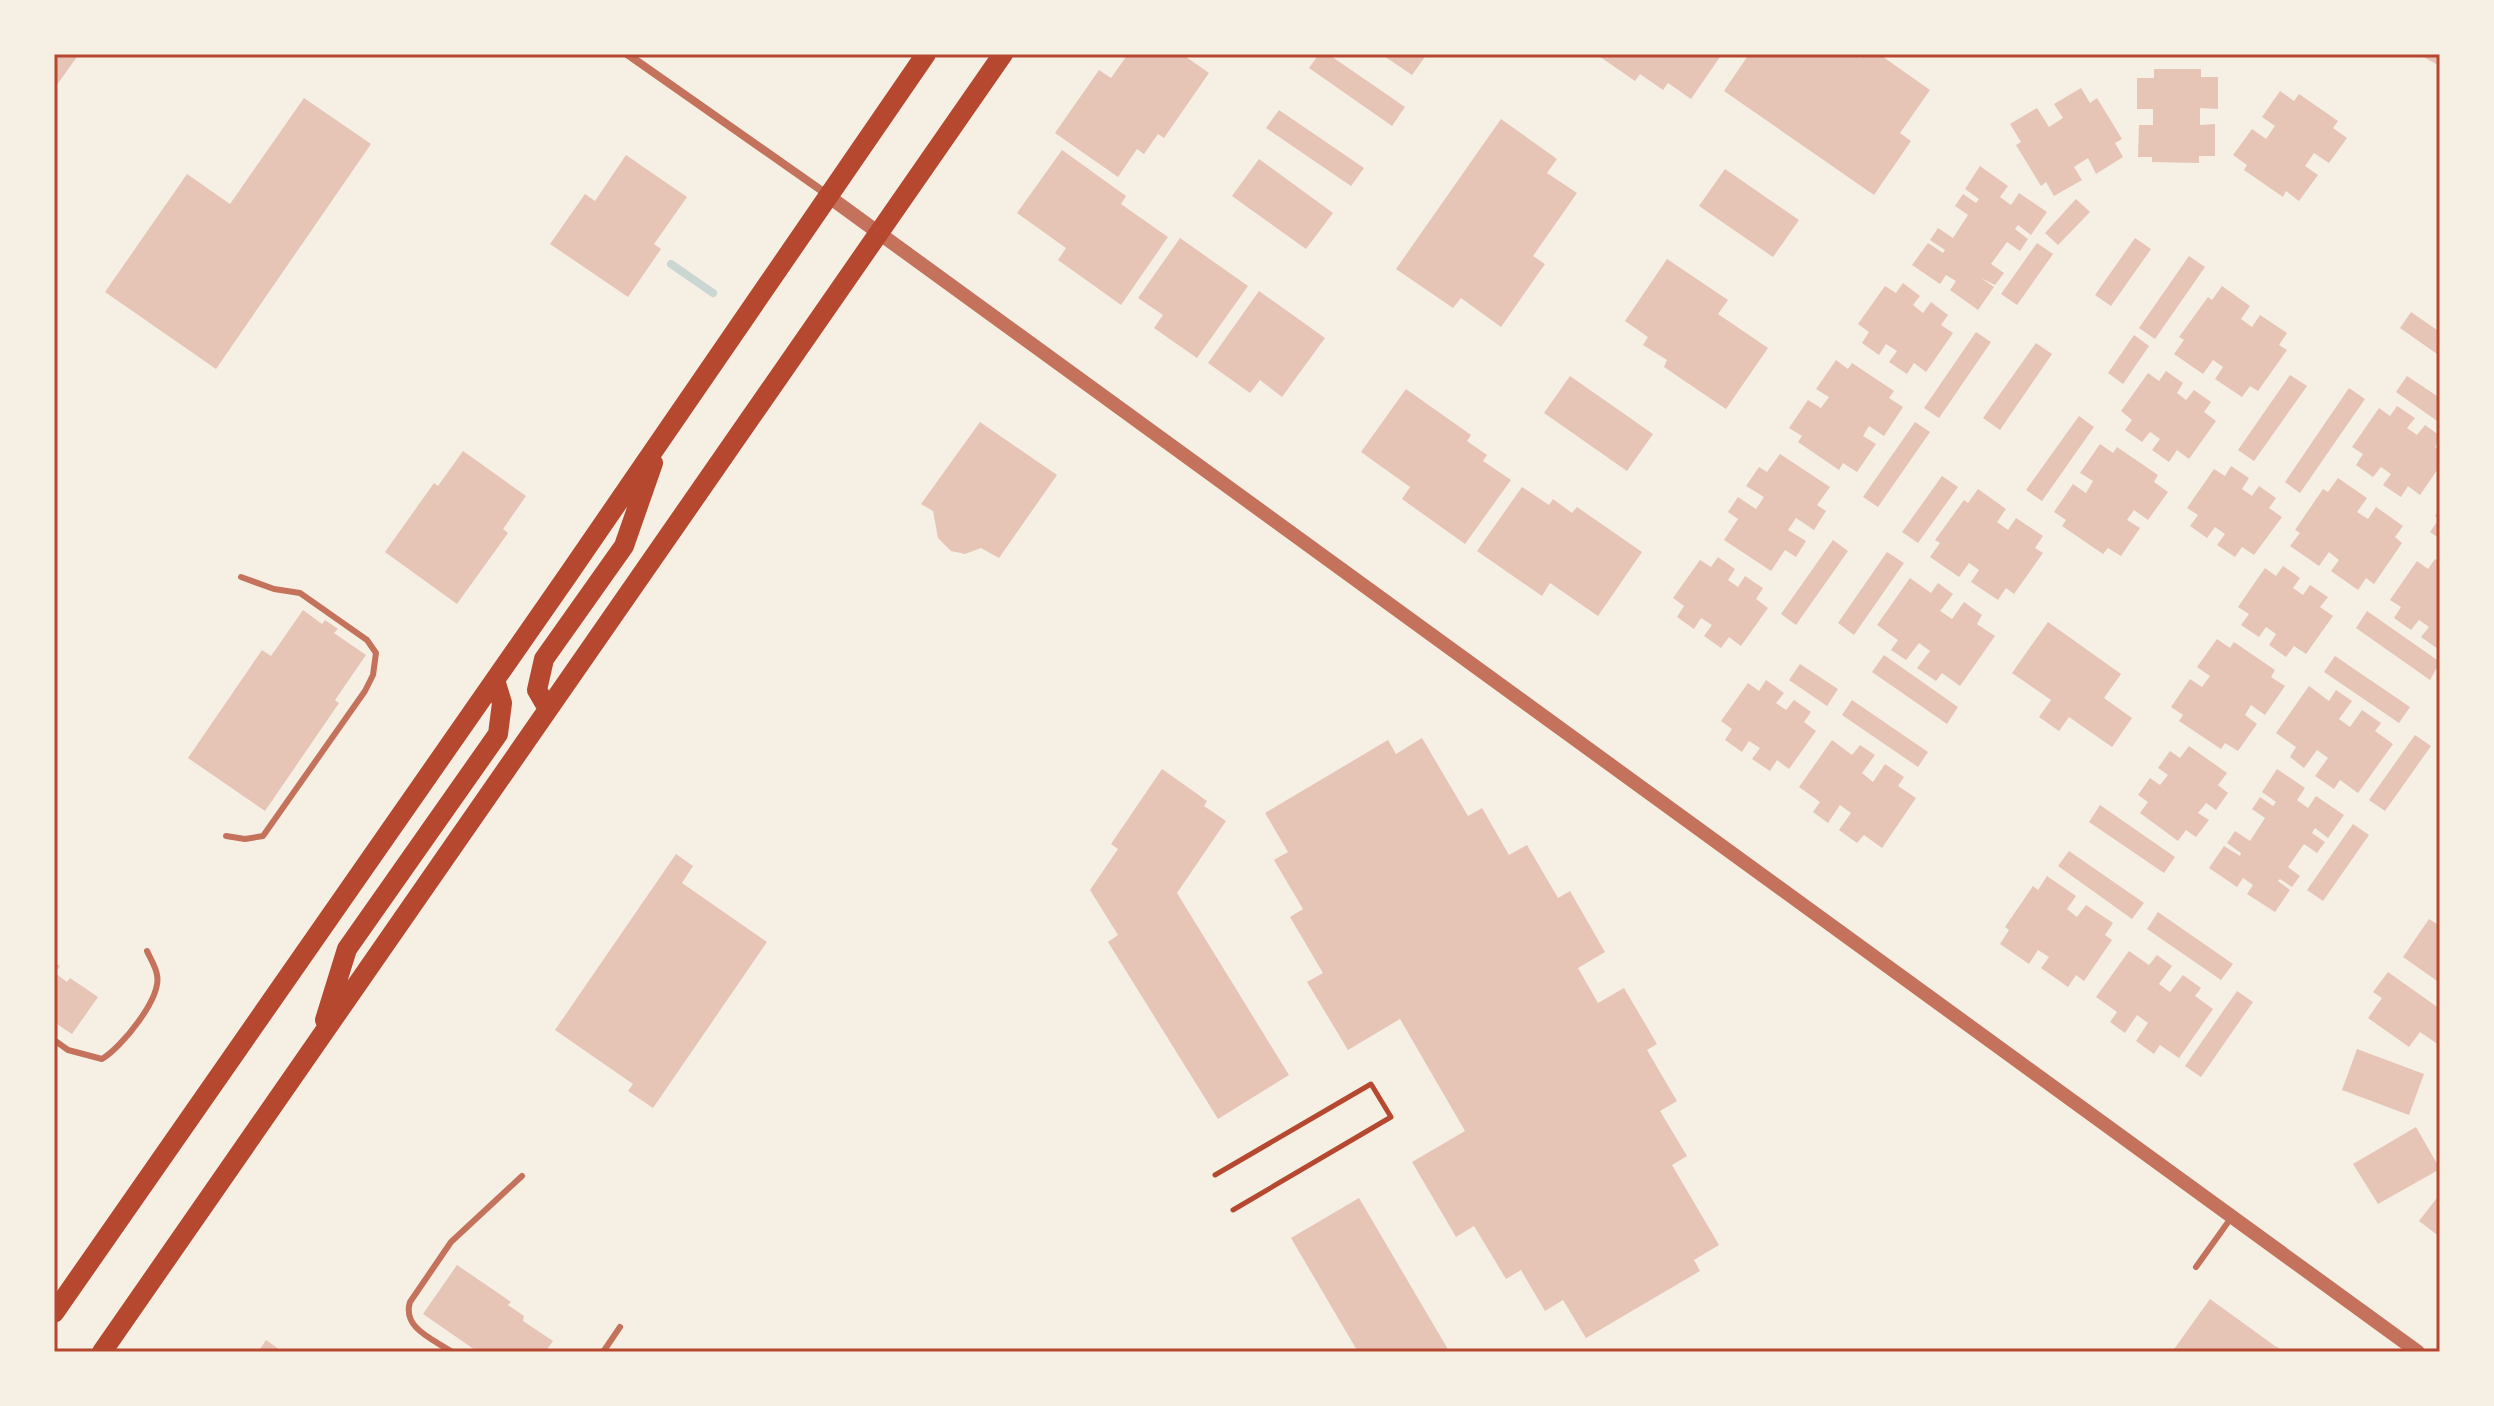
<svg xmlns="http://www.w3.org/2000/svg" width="2494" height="1406" font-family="Overpass,sans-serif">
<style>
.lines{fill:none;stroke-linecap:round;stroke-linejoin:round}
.stream{stroke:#c9d6d2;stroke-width:8}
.building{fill:#e6c5b7}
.path{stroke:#b5482f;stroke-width:5}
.service{stroke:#c5725c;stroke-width:6}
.minor{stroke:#c5725c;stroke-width:8}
.tertiary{stroke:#c5725c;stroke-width:14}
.primary{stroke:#b5482f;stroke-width:20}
.neatline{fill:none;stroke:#b5482f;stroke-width:3}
</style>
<rect width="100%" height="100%" fill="#f6efe4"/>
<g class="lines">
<path class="stream" d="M671,264L713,293"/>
</g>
<path class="building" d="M54,54H79L54,89Z
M1128,54H1182L1209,73L1164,138L1158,134L1144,154L1137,149L1118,177L1055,133L1099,70L1111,78Z
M1319,54H1328L1405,107L1392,126L1309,68Z
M1381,54H1427L1412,75Z
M1596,54H1722L1691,99L1668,83L1663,90L1640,74L1635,81Z
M1749,54H1854L1860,58L1862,54H1879L1930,90L1900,133L1911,141L1874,195L1724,91Z
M2418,54H2440V62L2438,65Z
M2154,69H2201V77H2218V109L2200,108V125L2215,124V156H2199V163L2152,162V157H2138L2139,125H2153V109H2137V78H2154Z
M2081,88L2090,103L2097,98L2122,139L2115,143L2123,157L2096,174L2088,158L2074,167L2082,180L2054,196L2046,182L2041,186L2016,145L2021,142L2010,124L2037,108L2049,127L2063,118L2054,104Z
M2280,91L2294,101L2299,94L2338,121L2333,128L2347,138L2329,163L2314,153L2305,166L2318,175L2299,201L2286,191L2283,197L2244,170L2247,165L2233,155L2252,129L2266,139L2275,126L2262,117Z
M304,98L371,144L216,369L105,292L187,174L230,204Z
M1279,110L1364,168L1351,186L1266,128Z
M1501,119L1557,159L1547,173L1577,193L1533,256L1545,264L1501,327L1461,298L1453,308L1396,269Z
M1062,150L1126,196L1121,204L1168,237L1121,305L1058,260L1066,248L1017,213Z
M626,155L687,197L654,244L661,249L628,297L550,244L585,194L595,201Z
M1259,159L1333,213L1306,249L1232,196Z
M1980,166L2008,186L2000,197L2011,205L2019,193L2047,212L2031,235L2018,225L2015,229L2028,239L2020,251L2007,242L1991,264L2004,273L1995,285L1981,278L1994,287L1978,310L1950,290L1956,281L1946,275L1940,284L1912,265L1928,243L1943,253L1945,250L1930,240L1938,228L1953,238L1968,215L1955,206L1963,194L1976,203L1979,199L1965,189Z
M1725,169L1799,220L1773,257L1699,206Z
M2076,199L2090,212L2058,245L2045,233Z
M1180,238L1248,286L1197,358L1154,328L1163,315L1138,298Z
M2135,238L2151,249L2111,306L2095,295Z
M2037,243L2053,254L2017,305L2001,294Z
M2189,256L2205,267L2155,339L2139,328Z
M1667,259L1728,300L1718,314L1768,348L1726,409L1664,367L1667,360L1643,345L1648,337L1625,321Z
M1903,283L1920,296L1913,305L1923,313L1931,302L1948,315L1941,325L1953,333L1926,372L1914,363L1907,374L1889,362L1897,351L1886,344L1879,355L1862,343L1869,332L1858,324L1885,286L1896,293Z
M2222,286L2250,306L2241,319L2252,327L2260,315L2287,333L2279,345L2287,350L2258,391L2250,386L2242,397L2215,379L2223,367L2213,360L2203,374L2174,354L2184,340L2179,337L2208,297L2212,300Z
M1259,291L1325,338L1282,397L1260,380L1250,393L1208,363Z
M2411,312L2440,332V356L2400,328Z
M1976,332L1991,342L1939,418L1924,408Z
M2134,335L2149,346L2123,384L2108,373Z
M2036,343L2052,354L2000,430L1983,418Z
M1836,360L1848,369L1852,363L1894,391L1889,398L1903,407L1884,436L1869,426L1863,436L1876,444L1857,472L1843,463L1839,470L1798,442L1802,436L1789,428L1808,400L1821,408L1829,397L1816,389Z
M2166,371L2183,383L2177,393L2186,400L2194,390L2211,402L2204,412L2216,421L2189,459L2177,450L2169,462L2152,450L2160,439L2150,432L2142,442L2125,430L2132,420L2121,411L2148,373L2159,381Z
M2290,375L2307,386L2254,461L2238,450Z
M1570,376L1653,434L1627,471L1544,413Z
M2407,376L2440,398V423L2396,392Z
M2349,388L2365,399L2300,493L2285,482Z
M1406,389L1471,435L1467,441L1487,455L1483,461L1511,480L1465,544L1402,499L1410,487L1361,452Z
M2397,406L2415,418L2407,428L2417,435L2425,425L2440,436L2435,447L2440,451V466L2420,495L2408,486L2401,497L2383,485L2391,474L2381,467L2373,477L2356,465L2363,454L2352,447L2379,408L2390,416Z
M2079,416L2094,427L2042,501L2026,490Z
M980,422L1057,475L999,558L981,548L965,554L951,551L938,538L933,511L921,504Z
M1915,422L1930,432L1878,507L1863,497Z
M2100,444L2113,453L2117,447L2158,475L2154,482L2168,492L2148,520L2134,510L2127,520L2140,528L2121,556L2108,548L2103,554L2062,526L2066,520L2054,512L2073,484L2086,493L2093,481L2080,473Z
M463,451L526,496L503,529L508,533L457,604L385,552L434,483L438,486Z
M1780,454L1830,487L1817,505L1826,511L1814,530L1796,518L1788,530L1806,541L1796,557L1785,550L1771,571L1724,540L1738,519L1728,512L1738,497L1756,509L1764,497L1746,486L1759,467L1767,472Z
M2231,466L2249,478L2242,489L2252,496L2259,486L2276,498L2269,508L2282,517L2254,555L2242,547L2235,557L2217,545L2225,534L2215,527L2207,538L2190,526L2198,515L2187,508L2214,469L2225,476Z
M1942,476L1958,487L1918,543L1902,532Z
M2338,478L2367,498L2357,512L2368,519L2376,507L2403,526L2395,537L2402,543L2374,584L2366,578L2358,590L2331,571L2339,560L2329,552L2319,566L2290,546L2300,533L2295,530L2323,489L2328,492Z
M1522,487L1549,505L1553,499L1572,513L1577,507L1642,552L1598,616L1550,583L1542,596L1477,551Z
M1978,489L2006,509L1997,522L2008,530L2016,518L2043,536L2035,548L2043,553L2014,594L2006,588L1998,600L1971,582L1979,570L1969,563L1959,577L1930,557L1940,543L1935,540L1964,500L1968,503Z
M2440,509V539L2430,532L2439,519L2435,516Z
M1833,540L1848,551L1796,625L1781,614Z
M1887,552L1904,563L1854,635L1838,623Z
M1718,557L1735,569L1728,580L1738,587L1745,576L1763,588L1756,599L1768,608L1741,646L1729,637L1721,648L1704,636L1712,625L1701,618L1694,629L1677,617L1684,606L1673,598L1700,560L1711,567Z
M2435,559L2440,562L2438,649L2421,637L2429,627L2419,620L2411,630L2394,618L2401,607L2390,600L2417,561L2428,569Z
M2283,566L2300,578L2293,588L2303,595L2310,585L2328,597L2320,607L2333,616L2306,654L2294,646L2286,657L2269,645L2276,634L2266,627L2259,637L2241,625L2249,614L2238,607L2265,568L2276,576Z
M1910,578L1931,593L1938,583L1953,594L1940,611L1952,619L1964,602L1982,615L1977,624L1995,636L1960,686L1942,673L1936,681L1917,668L1930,651L1919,643L1906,660L1891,650L1898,640L1877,625Z
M303,610L322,624L325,620L338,629L334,633L366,655L335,700L339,703L265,811L188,758L262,650L271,656Z
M2367,611L2440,662L2430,680L2356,628Z
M2048,622L2121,674L2104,698L2132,718L2112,747L2069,717L2059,731L2039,717L2051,700L2012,673Z
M2217,639L2230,648L2234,642L2275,670L2271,677L2285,686L2265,715L2251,705L2245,715L2257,724L2238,751L2225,743L2221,749L2179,721L2183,715L2171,707L2190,679L2202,687L2210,676L2197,667Z
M1884,655L1958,707L1947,724L1872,672Z
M2335,656L2410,707L2399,723L2324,672Z
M1800,664L1838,689L1827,706L1789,680Z
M1766,680L1784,693L1776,703L1786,710L1794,700L1811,712L1804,722L1816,731L1789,769L1777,760L1770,771L1752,759L1760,748L1749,741L1742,752L1725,740L1732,729L1721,721L1748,683L1759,691Z
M2309,686L2329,701L2336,690L2352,701L2339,719L2350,727L2362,710L2381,723L2375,731L2393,744L2358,793L2340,780L2334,789L2315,776L2328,758L2317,750L2304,768L2290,757L2296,747L2276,733Z
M1852,700L1928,752L1918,767L1842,715Z
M2415,735L2431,746L2385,811L2369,800Z
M1422,738L1468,816L1482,808L1509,855L1527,845L1558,898L1570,891L1605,952L1578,968L1598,1003L1624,988L1657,1044L1647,1050L1677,1101L1660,1111L1687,1156L1672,1165L1719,1245L1694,1260L1700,1271L1586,1338L1563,1300L1545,1311L1521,1270L1506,1279L1474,1226L1456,1237L1412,1162L1465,1131L1400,1019L1348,1050L1307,982L1323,973L1290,917L1303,909L1274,860L1288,852L1265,813L1388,740L1396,754Z
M1832,740L1852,755L1860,745L1875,755L1862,773L1873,782L1885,764L1904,777L1898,786L1916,798L1882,848L1864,835L1857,843L1839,830L1851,813L1840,805L1828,823L1813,812L1820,802L1799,787Z
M2189,746L2227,773L2218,785L2228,793L2216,810L2206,803L2198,813L2209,820L2196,837L2186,830L2178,841L2140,813L2148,802L2138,795L2150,778L2160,785L2168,775L2158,768L2170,751L2180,758Z
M1162,769L1207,801L1204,806L1226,821L1177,893L1289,1075L1218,1119L1108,942L1118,935L1090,890L1118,849L1111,844Z
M2277,769L2305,788L2297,800L2308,808L2316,796L2344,815L2328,838L2315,828L2312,833L2325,842L2317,853L2304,844L2288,867L2300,876L2292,887L2280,879L2278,881L2290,890L2275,912L2247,894L2253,885L2243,878L2237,887L2209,868L2224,846L2240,856L2241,853L2227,843L2235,831L2250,841L2265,818L2252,809L2260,797L2273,806L2276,802L2262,792Z
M2100,805L2175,857L2164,873L2089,822Z
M2353,824L2369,835L2323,901L2307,890Z
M2069,851L2144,903L2132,919L2058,866Z
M676,854L693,866L682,883L767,942L653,1108L628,1091L633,1084L555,1030Z
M2047,876L2076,896L2067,909L2077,917L2086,905L2113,923L2105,935L2112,940L2084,981L2076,975L2068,987L2041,968L2049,957L2038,950L2029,964L2000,944L2009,930L2005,927L2033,886L2038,890Z
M2158,912L2233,964L2221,980L2147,929Z
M2429,919L2440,926V983L2403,957Z
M2129,951L2149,965L2157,955L2172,966L2159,984L2170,992L2183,975L2201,988L2195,996L2213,1009L2179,1058L2160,1045L2154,1054L2136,1041L2148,1023L2137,1015L2125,1033L2110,1022L2117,1012L2096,997Z
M54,962L60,966L55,973L67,982L70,978L98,997L72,1034L54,1022Z
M2388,972L2440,1009L2439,1045L2420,1032L2409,1047L2368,1018L2382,998L2373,992Z
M2237,991L2253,1002L2201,1077L2185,1066Z
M2357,1049L2424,1074L2409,1115L2342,1090Z
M2416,1127L2440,1169L2378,1204L2353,1164Z
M2440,1194V1237L2419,1221Z
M1359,1198L1449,1351L1447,1352H1358L1291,1238Z
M457,1265L511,1302L508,1305L524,1316L523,1321L553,1341L545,1352H478L423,1314Z
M2210,1299L2275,1346L2286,1352H2172Z
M266,1340L283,1352H258Z"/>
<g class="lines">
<path class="path" d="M1215,1175L1371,1084L1391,1117L1233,1210"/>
<path class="service" d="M226,836L245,839L263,836L365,691L373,675L376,653L367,640L300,593L274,589L241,577
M54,1040L68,1050L102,1059C121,1048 162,998 157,975C156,967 150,958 147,951
M2196,1267L2231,1218
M452,1352C433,1339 402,1328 410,1302L451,1242L522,1176
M603,1352L620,1327"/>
<path class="minor" d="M627,54L828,195"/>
<path class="tertiary" d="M828,196L2418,1352"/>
<path class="primary" d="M548,709L537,690L544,659L624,546L653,463
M325,1020L347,949L498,734L502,703L495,680
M54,1313L568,575L926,54
M102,1352L1003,54"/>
</g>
<rect width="2494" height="1406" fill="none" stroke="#f6efe4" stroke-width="112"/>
<rect x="56" y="56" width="2382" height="1294" class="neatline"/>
</svg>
